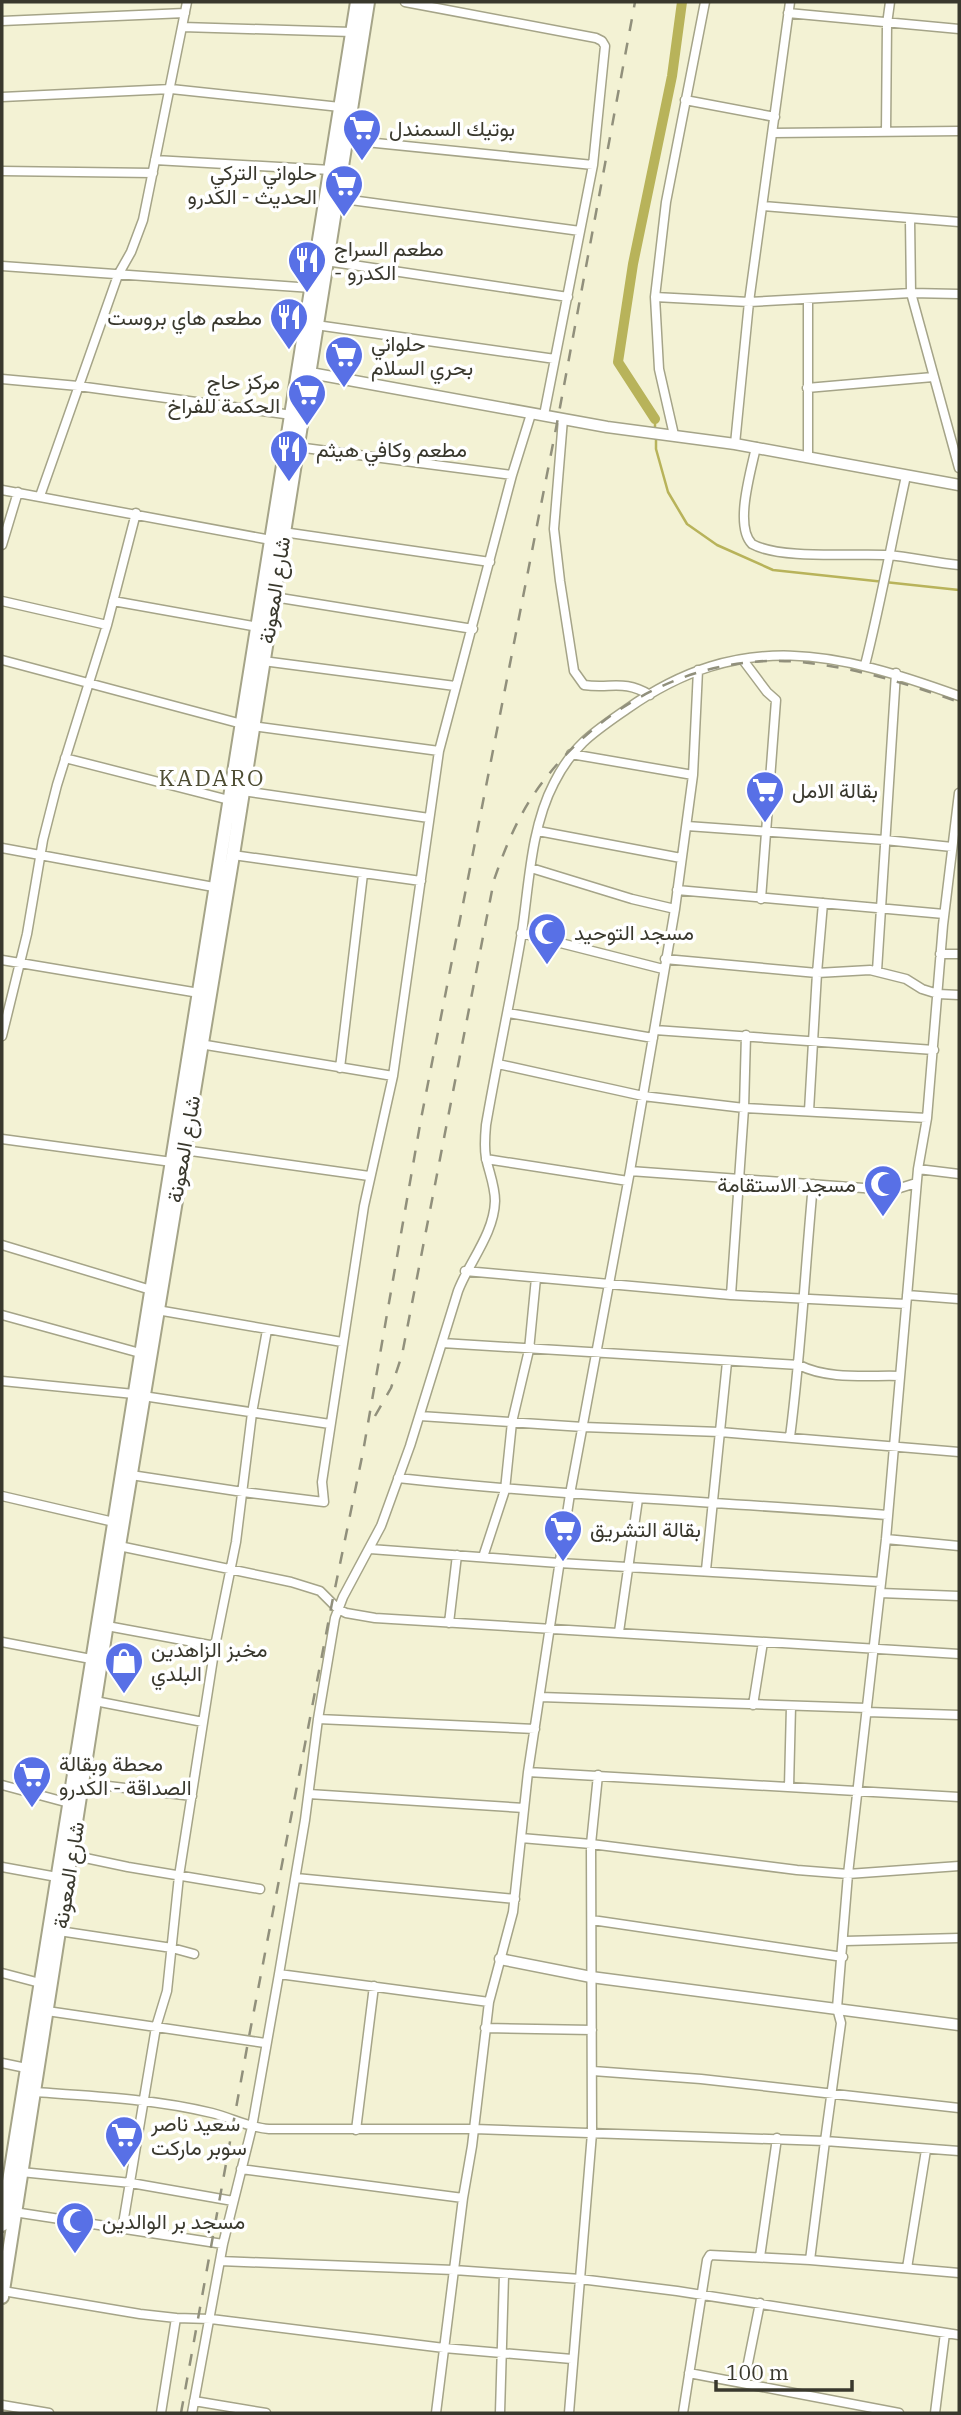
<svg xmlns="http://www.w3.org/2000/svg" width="961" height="2415" font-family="'IBM Plex Serif',Vazirmatn,serif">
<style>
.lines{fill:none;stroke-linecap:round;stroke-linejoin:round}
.stream{stroke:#b8b35a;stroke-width:2.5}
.canal{stroke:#b8b35a;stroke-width:10}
.minor-casing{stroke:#a5a488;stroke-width:11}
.tertiary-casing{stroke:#a5a488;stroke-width:13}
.trunk-casing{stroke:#a5a488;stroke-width:16}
.minor{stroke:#fff;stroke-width:8}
.tertiary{stroke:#fff;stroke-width:10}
.trunk{stroke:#fff;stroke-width:12}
.rail{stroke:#91907c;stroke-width:2.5;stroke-dasharray:12 12;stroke-linecap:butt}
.labels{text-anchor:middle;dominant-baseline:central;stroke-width:7;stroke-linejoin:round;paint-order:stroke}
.poi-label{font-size:21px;fill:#39382d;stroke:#fff;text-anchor:start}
.street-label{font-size:21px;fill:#39382d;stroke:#fff}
.neighbourhood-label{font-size:23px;letter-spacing:2px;fill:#4e4d33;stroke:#fff}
</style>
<rect width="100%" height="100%" fill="#f3f2d4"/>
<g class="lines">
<path class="stream" d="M655,419V431
M656,438V449L668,492L687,524L717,545L773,570L959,590"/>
<path class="canal" d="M655,419L618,362L633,264L672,76L682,2"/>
<defs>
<path id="minor" d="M405,2L596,38L602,41L605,46L593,165L544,415
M788,13L959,29
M2,21L185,13
M182,27L352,32
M2,97L171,89L340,107
M685,100L775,117
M886,132L887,24L890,2
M773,133L959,131
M346,140L593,165
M155,160L331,170
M2,171L153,173
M336,198L580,231
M763,206L959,222
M910,219L911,293L959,468
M326,261L568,297
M2,266L312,288
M655,297L749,302L911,293L959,294
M316,325L555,359
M2,379L78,386L292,415
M807,388L933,377
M563,419L554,529L560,581L574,671L584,685C611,689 623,679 650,695
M674,435L659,369L655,297L666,202L705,2
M735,444L749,302L790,2
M297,447L512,475
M756,447C751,471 734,526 752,544C781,560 853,553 888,555C912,557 935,563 959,565
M808,456V299
M2,490L271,540
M40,496L118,275L131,252L143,220L187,2
M283,532L490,562
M2,545L18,492
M274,597L473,629
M2,601L107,625
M113,601L258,627
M2,660L242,724
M743,660L767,692L776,700L761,899
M263,661L455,686
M865,665C881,602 892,539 906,476
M252,726L439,751
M571,754L693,775
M65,758L229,800
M243,791L429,818
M687,826L885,840L952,847
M538,831L681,858
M2,848L219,888
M233,855L421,881
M531,868L632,899L675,909
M677,890L944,914
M521,933L663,969
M940,954H959
M665,959L817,973L823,903
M2,960L199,993
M877,971L896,673
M508,1013L653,1038
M655,1030L934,1050
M2,1036L27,934L43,840L57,785L107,625L136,513
M200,1044L393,1076
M498,1064L643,1096L744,1108L927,1118
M340,1068L363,874
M809,1111L817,973L870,970L906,979L922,989L938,994L959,995
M2,1139L172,1162
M184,1150L369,1176
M486,1159L628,1181
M918,1169L959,1174
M630,1171L877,1189L900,1188L916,1183
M2,1245L151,1290
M465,1271L731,1295L906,1304
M731,1295L744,1108L746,1035
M907,1295L959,1299
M157,1310L342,1342
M2,1315L140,1353
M442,1343L799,1365C828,1380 869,1375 900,1376
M2,1381L134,1394
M143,1396L330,1424
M420,1416L583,1427L720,1432L959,1452
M790,1437C801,1353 805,1269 813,1184
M131,1475L243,1492L324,1502L322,1482L364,1206L393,1076L439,751L512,475L531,414
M398,1478C561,1496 724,1502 887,1515
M2,1496L118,1523
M886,1539L959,1546
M119,1546L291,1582L320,1591L338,1609L346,1613L375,1618L959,1654
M370,1549L559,1563L881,1582
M483,1557L505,1490L512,1422L529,1350L536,1278
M706,1570L727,1362
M880,1593L959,1596
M449,1623L457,1555
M107,1626L215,1646
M619,1632L638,1499
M2,1642L91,1659
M540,1697L867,1708
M95,1701L203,1722
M753,1705L763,1642
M867,1712L959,1715
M318,1719L535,1729
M528,1772L959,1797
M83,1783L192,1796
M2,1785L69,1803
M789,1787L791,1706
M309,1794L524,1808
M521,1838L591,1844L797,1870L848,1874L959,1866
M71,1855L128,1867L260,1889
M2,1867L57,1877
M296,1878L515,1899
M592,1920L843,1957
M59,1931L172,1948L194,1954
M845,1941L959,1938
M2,1973L40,1983
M279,1974L489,2002
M47,2011L265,2043
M485,2028L592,2030
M2,2063L26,2068
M593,2071L701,2079L959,2108
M35,2092C93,2096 155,2099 212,2113C232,2118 249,2128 269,2129H474L825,2141L841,2023L837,2008L848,1874L886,1539L918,1169L927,1118L943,925L959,793
M356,2130L374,1986
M241,2169L463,2198
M21,2172L131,2183L233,2201
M14,2212L223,2244
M122,2230L156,2027L167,1991L179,1876L215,1646L236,1542L252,1413L267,1330
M760,2257L777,2138
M810,2260L825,2141L959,2151
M220,2261L454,2270L580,2279L677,2291L959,2335
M907,2268L926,2150
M3,2291L140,2314L176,2318L211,2319L444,2348L572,2359
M689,2373L899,2413
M744,2383L760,2303
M194,2401L266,2413
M2,2405L49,2413
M161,2413L176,2318
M192,2413L223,2244L252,2127L279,1974L305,1820L318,1719L335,1618L343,1597L381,1526L410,1446L458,1291C469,1262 494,1234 495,1201C495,1186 489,1172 486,1158C484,1147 485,1136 486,1125C497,1061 511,997 522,932C529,884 531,827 554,783C573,745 594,732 627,709C742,628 837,652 959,696
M436,2413L463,2198L472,2146L489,2002L513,1912L528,1772L570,1494L630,1171L675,909L693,775L698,670
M500,2413L504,2275
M569,2413L592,2133L591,1844L598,1775
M683,2413L707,2260L710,2255L810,2260L959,2273
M935,2413L945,2333"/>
<path id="tertiary" d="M305,372L607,427L735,444L959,485
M500,1959L591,1977L959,2025"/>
<path id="trunk" d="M2,2225L357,2
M2,2297L119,1546L233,855L368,2"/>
</defs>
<use href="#minor" class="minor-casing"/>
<use href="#tertiary" class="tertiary-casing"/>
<use href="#trunk" class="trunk-casing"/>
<use href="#minor" class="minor"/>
<use href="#tertiary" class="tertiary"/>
<use href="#trunk" class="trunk"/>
<path class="rail" d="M375,1416L391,1388L402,1355L494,880C504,851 515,823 532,797C590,710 693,652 799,662C855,667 907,684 959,702
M181,2413L248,2042L332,1603L363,1452L421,1119L558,418L635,2"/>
</g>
<defs>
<symbol id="supermarket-pin" viewBox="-11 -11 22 30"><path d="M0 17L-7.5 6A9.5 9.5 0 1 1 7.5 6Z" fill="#5870e6" stroke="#fff"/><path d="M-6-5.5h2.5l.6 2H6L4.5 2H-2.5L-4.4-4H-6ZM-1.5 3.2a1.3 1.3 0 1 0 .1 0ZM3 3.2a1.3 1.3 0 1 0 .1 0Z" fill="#fff"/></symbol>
<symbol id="restaurant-pin" viewBox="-11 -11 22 30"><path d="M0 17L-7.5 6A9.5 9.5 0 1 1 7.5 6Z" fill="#5870e6" stroke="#fff"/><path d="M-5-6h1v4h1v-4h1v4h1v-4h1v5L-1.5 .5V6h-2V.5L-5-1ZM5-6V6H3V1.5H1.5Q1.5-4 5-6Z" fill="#fff"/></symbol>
<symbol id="mosque-pin" viewBox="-11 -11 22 30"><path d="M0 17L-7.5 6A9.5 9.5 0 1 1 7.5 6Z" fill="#5870e6" stroke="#fff"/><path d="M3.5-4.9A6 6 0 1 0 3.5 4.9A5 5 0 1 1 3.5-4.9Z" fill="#fff"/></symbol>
<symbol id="shop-pin" viewBox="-11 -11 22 30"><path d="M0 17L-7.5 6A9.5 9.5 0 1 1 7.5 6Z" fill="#5870e6" stroke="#fff"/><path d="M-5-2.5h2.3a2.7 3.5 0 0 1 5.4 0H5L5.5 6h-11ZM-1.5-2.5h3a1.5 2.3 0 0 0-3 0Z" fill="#fff"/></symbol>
</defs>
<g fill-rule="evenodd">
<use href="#supermarket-pin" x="340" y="106" width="44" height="60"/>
<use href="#supermarket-pin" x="322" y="162" width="44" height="60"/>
<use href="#restaurant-pin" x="285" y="238" width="44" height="60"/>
<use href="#restaurant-pin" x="267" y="295" width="44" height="60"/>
<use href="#supermarket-pin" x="322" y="333" width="44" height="60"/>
<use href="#supermarket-pin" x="285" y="371" width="44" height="60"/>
<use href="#restaurant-pin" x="267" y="427" width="44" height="60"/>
<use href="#supermarket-pin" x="743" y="768" width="44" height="60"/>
<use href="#mosque-pin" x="525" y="910" width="44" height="60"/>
<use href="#mosque-pin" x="861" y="1162" width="44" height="60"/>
<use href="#supermarket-pin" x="541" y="1507" width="44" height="60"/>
<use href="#shop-pin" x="102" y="1639" width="44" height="60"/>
<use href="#supermarket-pin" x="10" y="1753" width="44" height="60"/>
<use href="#supermarket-pin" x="102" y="2113" width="44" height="60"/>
<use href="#mosque-pin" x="53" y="2199" width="44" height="60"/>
</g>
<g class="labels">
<g class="poi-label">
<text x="389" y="128">بوتيك السمندل</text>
<text x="317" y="172" text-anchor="end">حلواني التركي<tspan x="317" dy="24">الحديث - الكدرو</tspan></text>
<text x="334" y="248">مطعم السراج<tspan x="334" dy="24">- الكدرو</tspan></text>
<text x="262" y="317" text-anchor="end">مطعم هاي بروست</text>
<text x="371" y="343">حلواني<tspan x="371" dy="24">بحري السلام</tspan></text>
<text x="280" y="381" text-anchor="end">مركز حاج<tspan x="280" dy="24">الحكمة للفراخ</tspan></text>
<text x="316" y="449">مطعم وكافي هيثم</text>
<text x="792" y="790">بقالة الامل</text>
<text x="574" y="932">مسجد التوحيد</text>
<text x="856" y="1184" text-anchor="end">مسجد الاستقامة</text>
<text x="590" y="1529">بقالة التشريق</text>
<text x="151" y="1649">مخبز الزاهدين<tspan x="151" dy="24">البلدي</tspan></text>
<text x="59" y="1763">محطة وبقالة<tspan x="59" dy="24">الصداقة - الكدرو</tspan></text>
<text x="151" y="2123">سعيد ناصر<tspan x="151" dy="24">سوبر ماركت</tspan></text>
<text x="102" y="2221">مسجد بر الوالدين</text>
</g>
<g class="street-label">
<text transform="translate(274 590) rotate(-81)">شارع المعونة</text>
<text transform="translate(183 1149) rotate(-80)">شارع المعونة</text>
<text transform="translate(68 1875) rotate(-81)">شارع المعونة</text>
</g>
<g class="neighbourhood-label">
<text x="212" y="777">KADARO</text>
</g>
</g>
<rect width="961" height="2415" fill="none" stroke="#39382d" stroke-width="7"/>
<path d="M716 2380v10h136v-10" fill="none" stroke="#39382d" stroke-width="3.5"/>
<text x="726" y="2380" font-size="21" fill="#39382d" stroke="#ffffff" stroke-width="5" paint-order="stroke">100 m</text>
</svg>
